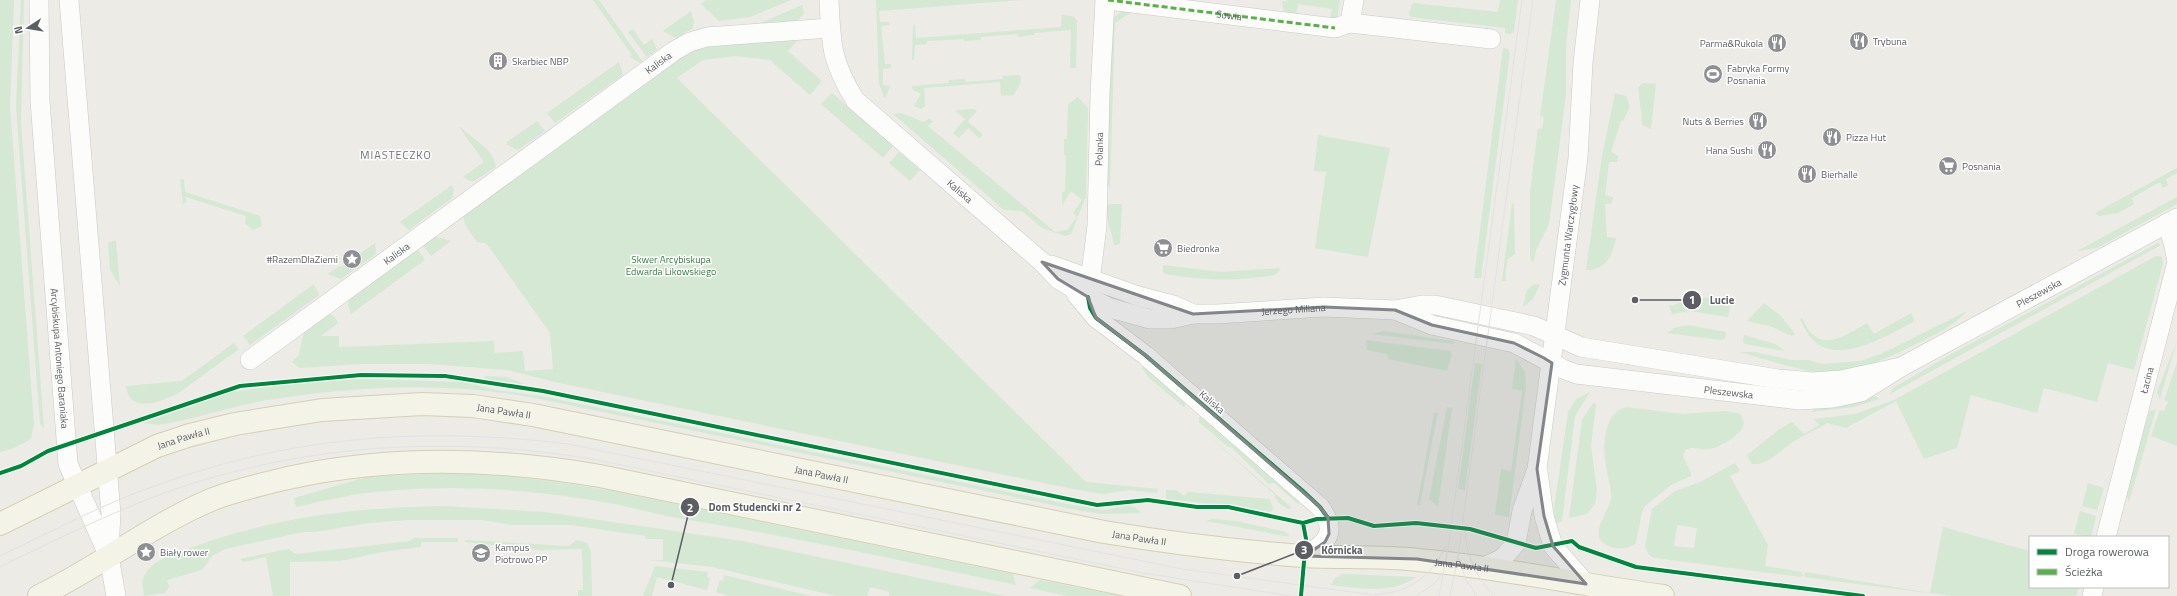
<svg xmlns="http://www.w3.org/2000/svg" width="2177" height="596" font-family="'Titillium Web',sans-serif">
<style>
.green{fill:#d4e8d4;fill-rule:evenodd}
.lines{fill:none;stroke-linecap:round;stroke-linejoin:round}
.minor-casing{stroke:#c9c9c8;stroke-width:20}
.major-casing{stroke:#d4cfb4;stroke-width:24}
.minor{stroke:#fcfcfb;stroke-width:19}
.major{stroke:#f3f3e8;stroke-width:22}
.tram{stroke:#e3e2e3;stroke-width:1}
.quiet{stroke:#58b04a;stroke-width:3;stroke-dasharray:6 3;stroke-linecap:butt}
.cycleway-casing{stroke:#fff;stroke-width:6}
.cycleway{stroke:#00873e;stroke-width:4}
.marked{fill:#848589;fill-opacity:0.2;stroke:#848589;stroke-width:3;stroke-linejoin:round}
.labels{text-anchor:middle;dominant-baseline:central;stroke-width:3;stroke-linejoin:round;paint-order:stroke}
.street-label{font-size:10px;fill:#5c5e64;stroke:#fff}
.poi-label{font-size:10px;fill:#5c5e64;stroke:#fff;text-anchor:start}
.park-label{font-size:10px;fill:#358342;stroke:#fff}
.neighbourhood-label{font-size:11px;letter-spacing:1px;fill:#6d7076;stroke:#fff}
.leader{fill:none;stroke:#5c5e64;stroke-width:1.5}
.callout-dot{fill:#5c5e64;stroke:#fff;stroke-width:1.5}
.mark-label{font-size:12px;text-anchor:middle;font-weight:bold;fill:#fff}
.callout-label{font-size:11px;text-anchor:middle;font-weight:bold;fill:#5c5e64;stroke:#fff;stroke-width:3;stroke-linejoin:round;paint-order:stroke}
</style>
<rect width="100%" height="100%" fill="#ecebe6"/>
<path class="green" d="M0,0H14L10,107L34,424L31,439L14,448L0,452Z
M21,0H24L21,123L44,428L40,423L16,107Z
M593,0H599L642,61L640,63L630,57L632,55Z
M706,0H791L750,17L719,21L701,4Z
M876,0H1022L879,11L880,22H889V25L881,26L885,64H891V68L883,69V85L890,86L885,99L879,84Z
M1286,0H1340L1337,19L1330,20L1332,9L1298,4L1296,15L1284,12L1282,1L1287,2Z
M1500,0H1518L1514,32L1510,34L1505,33V28L1410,17L1409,12L1413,3L1498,12Z
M1556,0H1571L1566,46V95L1549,224L1536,250L1533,263L1530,257V192L1538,128L1542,129L1544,117L1540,116Z
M802,5L804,13L797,21L760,23Z
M691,11L694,22L693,28L676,38L663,31Z
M1123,11H1133L1115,23L1110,186L1112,188L1107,185L1112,22L1114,17Z
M1062,15L1073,16L1077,21L1076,68H1070L1071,30L1034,33V35L1018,37L1017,34L980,37L981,40L964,41V39L927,41V44L915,45L914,60H912L913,25L915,24L916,38L1061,27Z
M633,29L644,45L652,39L657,50L647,57L628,32Z
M798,39L788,51L822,81L810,95L770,60L735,56L703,60L677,78L1086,482L1158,489L1157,493L1129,490L1103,494L1068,488L554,382L508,370L429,364H361L300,368L292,362L299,355L304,331L327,313L335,317L338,323L321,336H339V347L494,341L495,353L523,351L525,371L553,369L550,333L486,243L477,242L465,224L463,216L683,55L708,46Z
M1503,48L1508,49L1510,53L1481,278H1474Z
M619,62L623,75L555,123L547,113Z
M1020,75L1021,82L1014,95L1001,96L1000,82L924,88L925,106L921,109L914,106L921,94L912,89V86L949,83V80L965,79L966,82L1003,79L1002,76Z
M1643,83L1656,84L1651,129L1642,125C1642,112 1638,99 1639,87Z
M832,93L893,146L883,158L821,104Z
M1615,93L1626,96L1630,107L1623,121H1621L1611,152L1618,156L1617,162H1609L1605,195L1613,197L1611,204H1605L1607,237L1616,238C1613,255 1605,271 1586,270L1602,156Z
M1078,97L1088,108L1086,196L1071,234L1065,236L1042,228L1022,211L1004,210L893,114L901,113L923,122L929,119L933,121L928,126L1055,232L1067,230L1077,217L1073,213L1082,200L1071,191L1062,205V193L1065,191L1066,156L1064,155V139H1067L1068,104Z
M974,109L977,111L968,121L983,135L979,138L968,128L959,138L953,133L965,119L955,110Z
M537,121L545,131L518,150L507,145V142Z
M461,127C473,141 493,147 496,167L474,181H470L463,177L484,162L460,128Z
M1318,135L1390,148L1368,257L1315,248L1326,172L1314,171Z
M899,152L920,170L910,181L889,163Z
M2177,168V173L2166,179L2168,185L2163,188L2160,182L2132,198L2134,204L2118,213L2099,216L2095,213Z
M180,179H184L185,192L260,216L262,226L253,230L245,223L246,216L186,197V202L183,204Z
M452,185L454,191L452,198L409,230L400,222Z
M2177,197V204L2097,248L2077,251Z
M1512,203L1514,204L1515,254L1507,260L1505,281H1502Z
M1109,204H1122L1120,243L1117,245H1114C1112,231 1105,220 1107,206Z
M433,236L451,241L431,256L422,244Z
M115,240L116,241L120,286L110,270L108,243Z
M375,243L376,254L341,279L327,274L340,266L341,267Z
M2158,243L2161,245L1890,394L1893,388L1955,352Z
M416,248L425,260L351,314L348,305L349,297Z
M2156,256L2162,257L2163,264L2134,370L2108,363L2097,402L2044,388L2037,413L1971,395L1957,448L1924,459L1896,401L1846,428L1827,423C1816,430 1804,435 1793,442C1782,449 1767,466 1752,464L1747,455L1781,428L1792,422L1804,434L1819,425L1814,419L1855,414L1894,400Z
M1163,265L1221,272L1281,268L1275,275C1237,281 1203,281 1165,274L1163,272Z
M314,284L319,295L250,345L243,336Z
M1540,284L1533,299L1523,307L1527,290L1533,285Z
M1732,296L1728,317L1689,311L1672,314L1669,306L1700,298Z
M1764,303L1781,316L1795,334L1792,336L1770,326L1747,321Z
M1967,311C1951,328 1936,334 1916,344C1883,361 1848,376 1810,371C1786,367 1763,358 1739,352H1754L1792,360H1809L1822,364L1860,361L1881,354Z
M1911,313L1914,319L1913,322C1888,335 1842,364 1815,342C1808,336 1804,327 1800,319L1802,318C1805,323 1808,331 1812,334C1829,350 1852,331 1867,323L1874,334Z
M1688,325L1726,332L1725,338L1721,340L1667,333L1674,328Z
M1383,331L1454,341L1453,344L1372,334Z
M1744,335L1775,344L1785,351L1745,344L1743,341Z
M1366,340L1450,351L1452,354L1447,371L1388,359L1387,354L1367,350Z
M2177,341L2160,399L2157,392Z
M234,343L239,349L177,394C160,402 129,414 126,386L182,381Z
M1516,359L1525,372L1526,387L1509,517L1495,515L1501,469L1511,471L1522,391L1512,389Z
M2177,362V446L2151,436L2160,410L2164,411L2168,402L2164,400Z
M1475,363L1482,364L1465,490L1458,489Z
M1145,365L1185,400V408L1149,378L1142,368Z
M485,376L506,377L524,384L484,379Z
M361,379L463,382L496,390L541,396L1067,504L1103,510L1128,506L1136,508L1141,513L1100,514L1067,508L530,397C442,381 350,386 262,401C227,408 193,419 159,425L143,423L232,392L283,385Z
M1590,392L1575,416L1562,521L1555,524L1554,509L1568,412L1576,399Z
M1875,396L1880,399L1854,407L1811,412L1815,408L1861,401Z
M1594,402L1596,405L1591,446L1597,490L1595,504L1587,514L1569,518L1582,420Z
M1447,407L1452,408L1438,507L1429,499Z
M1626,407L1683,414L1723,411L1738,413L1741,415L1744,423C1743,434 1721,447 1710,449C1700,451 1694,445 1685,450L1683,457L1691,472V476L1671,485L1645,506L1642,512L1636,543C1628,551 1607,550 1600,539C1594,528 1609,510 1611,499C1612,487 1607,477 1606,465C1602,446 1604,413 1626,407Z
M2156,409L2129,502L2126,493L2149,412Z
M1438,412L1420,505H1417L1434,413Z
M1199,417H1205L1302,501L1298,504L1274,483L1269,484L1231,447H1228L1199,422Z
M1196,425L1292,508L1288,509L1279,503L1274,496L1275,495Z
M1735,463L1740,471L1730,476L1768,545L1765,566L1802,572V577L1655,558C1649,556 1647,553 1645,546L1652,509L1675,491L1700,482ZM1677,525L1697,528L1694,548L1674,546Z
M443,473C501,474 556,481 613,491L1013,574L1016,585C903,561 791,536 677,518C654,514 632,507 609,503C537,490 460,484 386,491C356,493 326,500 296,507L294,498L367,477Z
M2088,483L2104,488L2097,510L2082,506Z
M1166,490H1176L1184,496L1188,492L1270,499L1273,508L1271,512L1229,504L1203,503L1166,499Z
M445,506L545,512L742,541L1006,596H889L890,592L870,587L867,596H836L712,567L650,560H663V539H646L645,536L571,525H513L483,520H407L369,523L315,532H303L225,549L212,556L202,570L167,580L169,587L165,593L144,596C143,588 140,580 146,573C155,558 178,552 193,547C274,517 359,507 445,506Z
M2080,511L2096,516L2091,537L2074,534Z
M1212,519L1236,521L1286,532L1290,537L1206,521Z
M1943,527L2030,551V587H2079L2077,594L2074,596H1952L1804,577L1805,572L1930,593Z
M414,538H458V542H421V547L382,552L341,561L290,562V596H273L266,557L243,562L240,559L288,549L296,554L410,541Z
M465,540L569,546L576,540L587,543L591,552L592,596H578V590H583L582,549L540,550L465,542Z
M655,566L708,572L707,577L710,578L707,590L657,577L652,596H643Z
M1342,574H1347L1416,577C1390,595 1360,588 1331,585L1335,578Z
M724,575L811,596H730L716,592L720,580L723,581Z
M1040,580L1121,596H1067L1030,588Z"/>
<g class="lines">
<defs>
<g id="minor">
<path id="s1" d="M39,0L40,101L68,464L109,557L116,596"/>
<path d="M69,0L111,514L109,550"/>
<path id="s2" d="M829,0C831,44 831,61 855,100L1042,262L1058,279L1088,297L1110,308L1150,319H1171L1193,314H1217L1324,307L1395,310L1422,305H1435L1534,326L1581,347L1778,379L1813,382L1841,380L1901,367"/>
<path d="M1108,0L1335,28L1350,23L1491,39"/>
<path d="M1350,23L1354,0"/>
<path d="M1051,265L1138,296L1173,305L1193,314"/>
<path d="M1076,294L1096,318L1145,355L1320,507C1338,532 1328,542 1305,556"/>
<path id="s3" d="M1091,308L1088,297L1097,226L1100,94L1105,0"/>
<path id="s4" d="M1395,310L1432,325L1514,343L1563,369L1576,374L1799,400L1833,398L1861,392L1901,367L2177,218"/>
<path id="s5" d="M250,360L674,51L690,42L707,37L830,28"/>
<path d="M1538,472L1544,516L1553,546L1586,584"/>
<path id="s6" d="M2106,537L2177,262L2174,246L2167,223"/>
<path id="s7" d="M1484,567L1503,558L1516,543L1522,511L1537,469L1578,158L1583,63L1590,0"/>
<path d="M2092,596L2094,587"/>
</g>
<g id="major">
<path id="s8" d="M0,524L157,446L190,435L235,424L322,410L422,404L473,406L533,415L1104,532C1170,543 1236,551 1303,556C1341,558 1380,556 1418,560C1500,567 1581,585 1663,596"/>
<path d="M39,596C99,567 151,525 213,499C237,490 263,484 288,478C392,455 496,458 600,476L1180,596"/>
</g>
</defs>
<use href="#minor" class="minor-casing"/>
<use href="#major" class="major-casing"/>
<use href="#minor" class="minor"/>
<use href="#major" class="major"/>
<path class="tram" d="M1465,531C1467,556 1476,579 1495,596
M0,556C55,530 108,501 166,482C299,435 428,427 568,444L1182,569L1382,596
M1459,559L1466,580L1477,596
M0,567C55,540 110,513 167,492C306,443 453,435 597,460L1143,573L1291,596
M1375,594C1409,594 1433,575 1446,545
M1416,596L1434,584L1443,573
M1439,596L1448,549L1522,0
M1450,596L1458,557L1533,0"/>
<path class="quiet" id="s9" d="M1108,0L1335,28"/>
<defs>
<path id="cycleway" d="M1088,297L1090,308L1096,318L1145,355L1303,491L1320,507L1328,518
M0,473L21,466L48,451L240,386L361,375L445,376L543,391L1097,505L1148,500L1197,507H1228L1303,523L1317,519L1348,518L1374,526L1416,523L1470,529L1536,548L1572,541L1579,547L1636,567L1863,596
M1301,596L1306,539L1303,523"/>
</defs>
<use href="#cycleway" class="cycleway-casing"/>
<use href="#cycleway" class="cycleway"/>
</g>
<path class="marked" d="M1042,262L1193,314L1324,307L1395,310L1432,325L1514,343L1544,358L1552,363L1537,469L1544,516L1553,546L1586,584L1417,559L1305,556L1325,542L1329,534L1328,518L1320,507L1145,355L1096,318L1088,297L1058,279Z"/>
<defs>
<symbol id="restaurant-disc" viewBox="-11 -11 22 22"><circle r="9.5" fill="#8e8f92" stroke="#fff"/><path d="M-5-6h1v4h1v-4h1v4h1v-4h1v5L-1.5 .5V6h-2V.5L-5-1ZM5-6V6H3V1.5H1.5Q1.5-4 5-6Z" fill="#fff"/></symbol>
<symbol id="building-disc" viewBox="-11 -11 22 22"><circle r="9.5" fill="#8e8f92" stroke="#fff"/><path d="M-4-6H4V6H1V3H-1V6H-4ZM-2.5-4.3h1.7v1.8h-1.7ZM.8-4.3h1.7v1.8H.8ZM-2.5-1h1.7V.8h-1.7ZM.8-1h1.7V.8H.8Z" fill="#fff"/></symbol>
<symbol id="stadium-disc" viewBox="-11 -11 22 22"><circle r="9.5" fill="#8e8f92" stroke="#fff"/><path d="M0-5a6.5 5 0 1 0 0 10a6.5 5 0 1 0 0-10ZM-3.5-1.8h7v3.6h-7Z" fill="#fff"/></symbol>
<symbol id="supermarket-disc" viewBox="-11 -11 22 22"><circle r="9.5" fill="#8e8f92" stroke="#fff"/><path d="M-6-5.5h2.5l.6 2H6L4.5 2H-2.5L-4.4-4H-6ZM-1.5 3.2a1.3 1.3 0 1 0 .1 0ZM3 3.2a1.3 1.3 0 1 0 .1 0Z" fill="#fff"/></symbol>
<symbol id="sight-disc" viewBox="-11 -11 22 22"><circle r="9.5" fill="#8e8f92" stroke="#fff"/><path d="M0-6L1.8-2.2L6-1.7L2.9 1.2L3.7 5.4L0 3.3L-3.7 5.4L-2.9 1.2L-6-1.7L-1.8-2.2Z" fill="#fff"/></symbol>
<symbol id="university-disc" viewBox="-11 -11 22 22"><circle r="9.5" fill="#8e8f92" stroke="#fff"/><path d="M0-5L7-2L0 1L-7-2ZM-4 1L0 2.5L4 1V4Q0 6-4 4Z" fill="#fff"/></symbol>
</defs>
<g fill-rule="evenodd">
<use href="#restaurant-disc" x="1848" y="30" width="22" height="22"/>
<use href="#restaurant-disc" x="1766" y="32" width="22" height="22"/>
<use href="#building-disc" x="487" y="50" width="22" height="22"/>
<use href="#stadium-disc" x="1702" y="63" width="22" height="22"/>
<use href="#restaurant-disc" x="1747" y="110" width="22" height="22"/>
<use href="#restaurant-disc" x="1821" y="126" width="22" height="22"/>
<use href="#restaurant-disc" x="1756" y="139" width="22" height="22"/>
<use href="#supermarket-disc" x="1937" y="155" width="22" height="22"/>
<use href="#restaurant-disc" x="1796" y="163" width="22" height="22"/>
<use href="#supermarket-disc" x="1152" y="237" width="22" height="22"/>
<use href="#sight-disc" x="341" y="248" width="22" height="22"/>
<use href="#sight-disc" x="135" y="541" width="22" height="22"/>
<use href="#university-disc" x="470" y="542" width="22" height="22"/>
</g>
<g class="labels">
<g class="street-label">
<text stroke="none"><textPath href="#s9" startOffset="122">Sowia</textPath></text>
<text stroke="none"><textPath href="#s5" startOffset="505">Kaliska</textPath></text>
<text stroke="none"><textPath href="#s3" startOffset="160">Polanka</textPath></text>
<text stroke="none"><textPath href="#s2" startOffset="244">Kaliska</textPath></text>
<text stroke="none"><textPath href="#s7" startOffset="354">Zygmunta Warczygłowy</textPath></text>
<text stroke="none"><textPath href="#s5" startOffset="181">Kaliska</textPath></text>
<text stroke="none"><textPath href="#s4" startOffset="684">Pleszewska</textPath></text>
<text stroke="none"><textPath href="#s2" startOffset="621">Jerzego Miliana</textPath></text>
<text stroke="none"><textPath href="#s1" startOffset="359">Arcybiskupa Antoniego Baraniaka</textPath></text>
<text stroke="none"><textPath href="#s6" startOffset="162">Łacina</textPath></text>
<text stroke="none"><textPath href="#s4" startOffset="347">Pleszewska</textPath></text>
<text transform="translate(1212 402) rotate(41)">Kaliska</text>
<text stroke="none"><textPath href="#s8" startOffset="527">Jana Pawła II</textPath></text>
<text stroke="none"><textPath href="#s8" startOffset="203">Jana Pawła II</textPath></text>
<text stroke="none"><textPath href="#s8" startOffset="851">Jana Pawła II</textPath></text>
<text stroke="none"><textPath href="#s8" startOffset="1175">Jana Pawła II</textPath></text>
<text stroke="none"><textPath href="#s8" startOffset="1499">Jana Pawła II</textPath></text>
</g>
<g class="poi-label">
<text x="1873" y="41">Trybuna</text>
<text x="1763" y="43" text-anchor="end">Parma&amp;Rukola</text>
<text x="512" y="61">Skarbiec NBP</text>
<text x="1727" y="68">Fabryka Formy<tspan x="1727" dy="12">Posnania</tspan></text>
<text x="1744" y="121" text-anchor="end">Nuts &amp; Berries</text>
<text x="1846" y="137">Pizza Hut</text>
<text x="1753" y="150" text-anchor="end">Hana Sushi</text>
<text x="1962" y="166">Posnania</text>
<text x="1821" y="174">Bierhalle</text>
<text x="1177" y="248">Biedronka</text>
<text x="338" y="259" text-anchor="end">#RazemDlaZiemi</text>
<text x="495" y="547">Kampus<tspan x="495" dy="12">Piotrowo PP</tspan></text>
<text x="160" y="552">Biały rower</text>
</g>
<g class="park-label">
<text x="671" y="259">Skwer Arcybiskupa<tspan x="671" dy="12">Edwarda Likowskiego</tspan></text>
</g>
<g class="neighbourhood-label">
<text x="396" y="155">MIASTECZKO</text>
</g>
</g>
<path class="leader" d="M1635 300L1692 300M671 585L690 507M1237 576L1304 550"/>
<g class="callout-dot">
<circle cx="1635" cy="300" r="4"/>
<circle cx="671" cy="585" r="4"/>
<circle cx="1237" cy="576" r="4"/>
<circle cx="1692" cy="300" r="10"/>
<circle cx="690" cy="507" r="10"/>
<circle cx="1304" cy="550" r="10"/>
</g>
<g class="mark-label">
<text x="1692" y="304">1</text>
<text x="690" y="512">2</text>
<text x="1304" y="554">3</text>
</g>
<g class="callout-label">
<text x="1722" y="304">Lucie</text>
<text x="755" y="511">Dom Studencki nr 2</text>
<text x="1342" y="554">Kórnicka</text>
</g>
<rect x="2029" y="536" width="140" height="52" fill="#ffffff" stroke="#bebfc1"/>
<rect x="2037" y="549" width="20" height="6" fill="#00873e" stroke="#bebfc1"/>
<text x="2065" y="556" font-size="12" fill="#5c5e64">Droga rowerowa</text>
<rect x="2037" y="569" width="20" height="6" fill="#58b04a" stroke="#bebfc1"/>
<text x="2065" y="576" font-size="12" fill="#5c5e64">Ścieżka</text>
<g transform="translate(28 28) rotate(258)" stroke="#ffffff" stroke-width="3" paint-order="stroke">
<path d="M0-3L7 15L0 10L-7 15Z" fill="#5c5e64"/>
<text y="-6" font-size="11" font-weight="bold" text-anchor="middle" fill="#5c5e64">N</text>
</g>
</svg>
